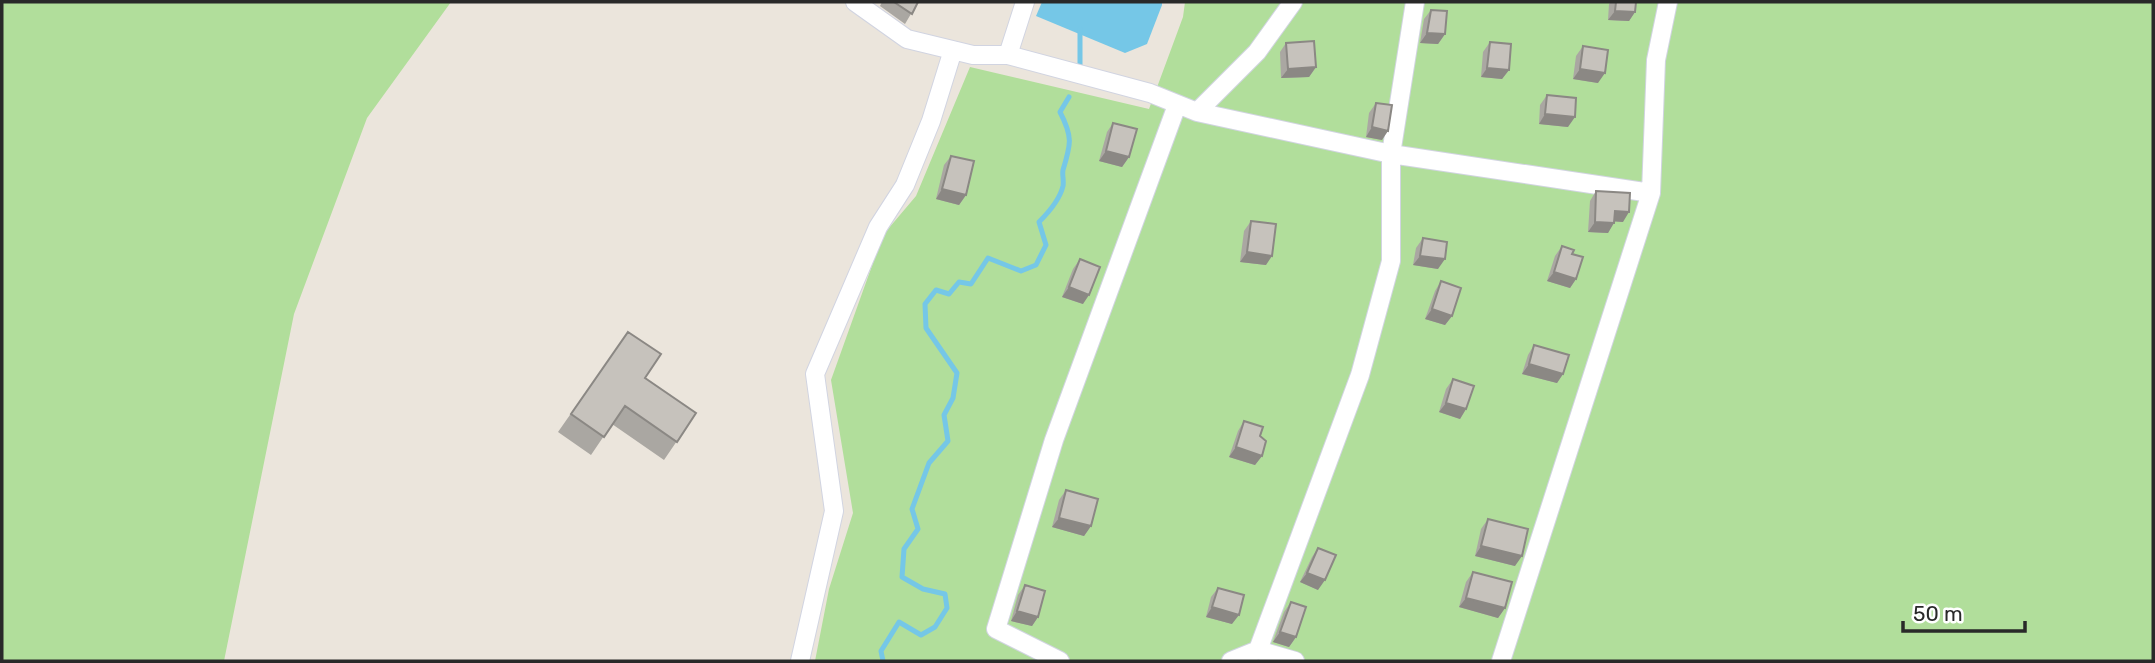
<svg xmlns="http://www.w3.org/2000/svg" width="2155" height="663" font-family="Rubik,sans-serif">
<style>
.green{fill:#b1de9b}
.water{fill:#75c7e7}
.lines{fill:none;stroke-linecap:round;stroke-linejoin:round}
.stream{stroke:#75c7e7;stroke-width:5}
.minor-casing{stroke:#d1d4e1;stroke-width:20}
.minor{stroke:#fff;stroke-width:18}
.wall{fill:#aaa7a2}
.shaded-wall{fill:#8b8884}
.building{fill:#c6c2bc;stroke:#8b8884;stroke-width:2}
</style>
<rect width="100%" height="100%" fill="#ebe5dc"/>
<path class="green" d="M2,2H451L367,118L294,314L224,661H2Z
M1185,2H2153V661H815L829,589L853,513L831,380L883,235L916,196L970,67L1149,109L1183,17Z"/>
<path class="water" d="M1042,2H1162V5L1147,44L1125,53L1036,16Z"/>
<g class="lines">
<path class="stream" d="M1080,29V65
M883,661L881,651L899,622L921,635L935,627L947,608L945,594L923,589L902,577L904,549L918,529L912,509L929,463L948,441L944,415L953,398L957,373L926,328L925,304L936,290L949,294L959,282L971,284L988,258L1021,271L1036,265L1046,245L1039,222C1048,213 1060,199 1063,186C1064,180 1062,175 1063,170C1071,144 1073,137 1060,112L1069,97"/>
<defs>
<path id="minor" d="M855,2L907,39L973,55H1008L1150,93L1197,112L1391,154L1651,193
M1008,55L1025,2
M1197,112L1257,52L1293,2
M1258,650L1360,375L1391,261V154L1415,2
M800,661L834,511L815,374L878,227L905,185L931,121L953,50
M1060,661L996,629L1054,440L1177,105
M1231,661L1258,650L1295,661
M1501,661L1651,193L1656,60L1668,2"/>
</defs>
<use href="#minor" class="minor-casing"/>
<use href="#minor" class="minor"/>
</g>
<path class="wall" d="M882,2H918L905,24L880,6Z
M1611,2H1636L1635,12L1629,21L1608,20L1609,4Z
M1431,10L1445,34L1438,44L1420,43L1424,19Z
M1490,42L1509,70L1502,79L1481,77L1483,52Z
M1286,43L1316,67L1309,77L1281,78L1280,52Z
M1583,46L1598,83L1573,79L1576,56Z
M1547,95L1568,127L1539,124L1540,105Z
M1376,103L1382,140L1366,137L1369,113Z
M1113,123L1129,157L1122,167L1099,161L1107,132Z
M951,156L966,195L959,205L936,199L944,165Z
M1596,191L1623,222L1614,221L1608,233L1588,232L1590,201Z
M1251,221L1266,265L1240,262L1244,231Z
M1423,238L1438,269L1413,265L1416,248Z
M1562,246L1572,254L1576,279L1570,288L1547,281L1555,256Z
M1080,259L1083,304L1062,297L1073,269Z
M1441,281L1452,316L1445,325L1425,319L1435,291Z
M628,332L645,378L696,413L664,460L612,424L591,455L558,432Z
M1534,345L1563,374L1557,383L1522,374L1528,355Z
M1453,379L1466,409L1460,419L1439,412L1446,389Z
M1244,421L1262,456L1255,465L1229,457L1238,431Z
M1066,490L1091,526L1084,536L1052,527L1059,500Z
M1488,519L1515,566L1475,556L1481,529Z
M1318,548V590L1300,582L1312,557Z
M1473,572L1505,608L1498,618L1459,607L1466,582Z
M1025,585L1038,617L1032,626L1011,621L1018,595Z
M1218,588L1232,624L1206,617L1211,597Z
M1291,602L1296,637L1289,647L1273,642L1284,612Z"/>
<path class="shaded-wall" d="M1615,11L1635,12L1629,21L1608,20Z
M1427,33L1445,34L1438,44L1420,43Z
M1316,67L1309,77L1281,78L1288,69Z
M1487,68L1509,70L1502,79L1481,77Z
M1580,69L1605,73L1598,83L1573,79Z
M1545,114L1575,117L1568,127L1539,124Z
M1372,127L1388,131L1382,140L1366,137Z
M1106,151L1129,157L1122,167L1099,161Z
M942,189L966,195L959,205L936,199Z
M1615,211L1629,212L1623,222L1608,221Z
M1595,222L1614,223L1608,233L1588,232Z
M1247,252L1272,256L1266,265L1240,262Z
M1420,256L1445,259L1438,269L1413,265Z
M1554,272L1576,279L1570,288L1547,281Z
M1069,287L1089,295L1083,304L1062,297Z
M1432,309L1452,316L1445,325L1425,319Z
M1529,364L1563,374L1557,383L1522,374Z
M1446,403L1466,409L1460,419L1439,412Z
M1236,447L1262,456L1255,465L1229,457Z
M1059,518L1091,526L1084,536L1052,527Z
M1481,546L1522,556L1515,566L1475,556Z
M1307,573L1325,580L1318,590L1300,582Z
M1466,598L1505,608L1498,618L1459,607Z
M1212,607L1239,615L1232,624L1206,617Z
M1017,611L1038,617L1032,626L1011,621Z
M1280,632L1296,637L1289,647L1273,642Z"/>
<path class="building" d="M894,2H918L912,14Z
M1616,2H1636L1635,12L1615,11Z
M1431,10L1447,11L1445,34L1427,33Z
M1314,41L1316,67L1288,69L1286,43Z
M1490,42L1511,44L1509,70L1487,68Z
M1583,46L1608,50L1605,73L1580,69Z
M1547,95L1576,98L1575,117L1545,114Z
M1376,103L1392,105L1388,131L1372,127Z
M1113,123L1137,129L1129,157L1106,151Z
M951,156L974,161L966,195L942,189Z
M1596,191L1630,193L1629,212L1615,211L1614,223L1595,222Z
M1251,221L1276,224L1272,256L1247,252Z
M1423,238L1447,242L1445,259L1420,256Z
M1562,246L1574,250L1572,254L1583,257L1576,279L1554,272Z
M1080,259L1100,267L1089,295L1069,287Z
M1441,281L1461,288L1452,316L1432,309Z
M628,332L661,354L645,378L696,413L677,442L625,406L604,437L571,414Z
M1534,345L1569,355L1563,374L1529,364Z
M1453,379L1474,386L1466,409L1446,403Z
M1244,421L1263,427L1260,436L1266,441L1262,456L1236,447Z
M1066,490L1098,499L1091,526L1059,518Z
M1488,519L1528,529L1522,556L1481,546Z
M1318,548L1336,555L1325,580L1307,573Z
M1473,572L1512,582L1505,608L1466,598Z
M1025,585L1045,591L1038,617L1017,611Z
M1218,588L1244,595L1239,615L1212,607Z
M1291,602L1306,607L1296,637L1280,632Z"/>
<rect width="2155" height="663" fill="none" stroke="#292929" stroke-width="7"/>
<path d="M1903 621v10h122v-10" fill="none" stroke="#292929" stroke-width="3.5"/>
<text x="1913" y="621" font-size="21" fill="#292929" stroke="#ffffff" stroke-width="5" paint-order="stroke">50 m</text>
</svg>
